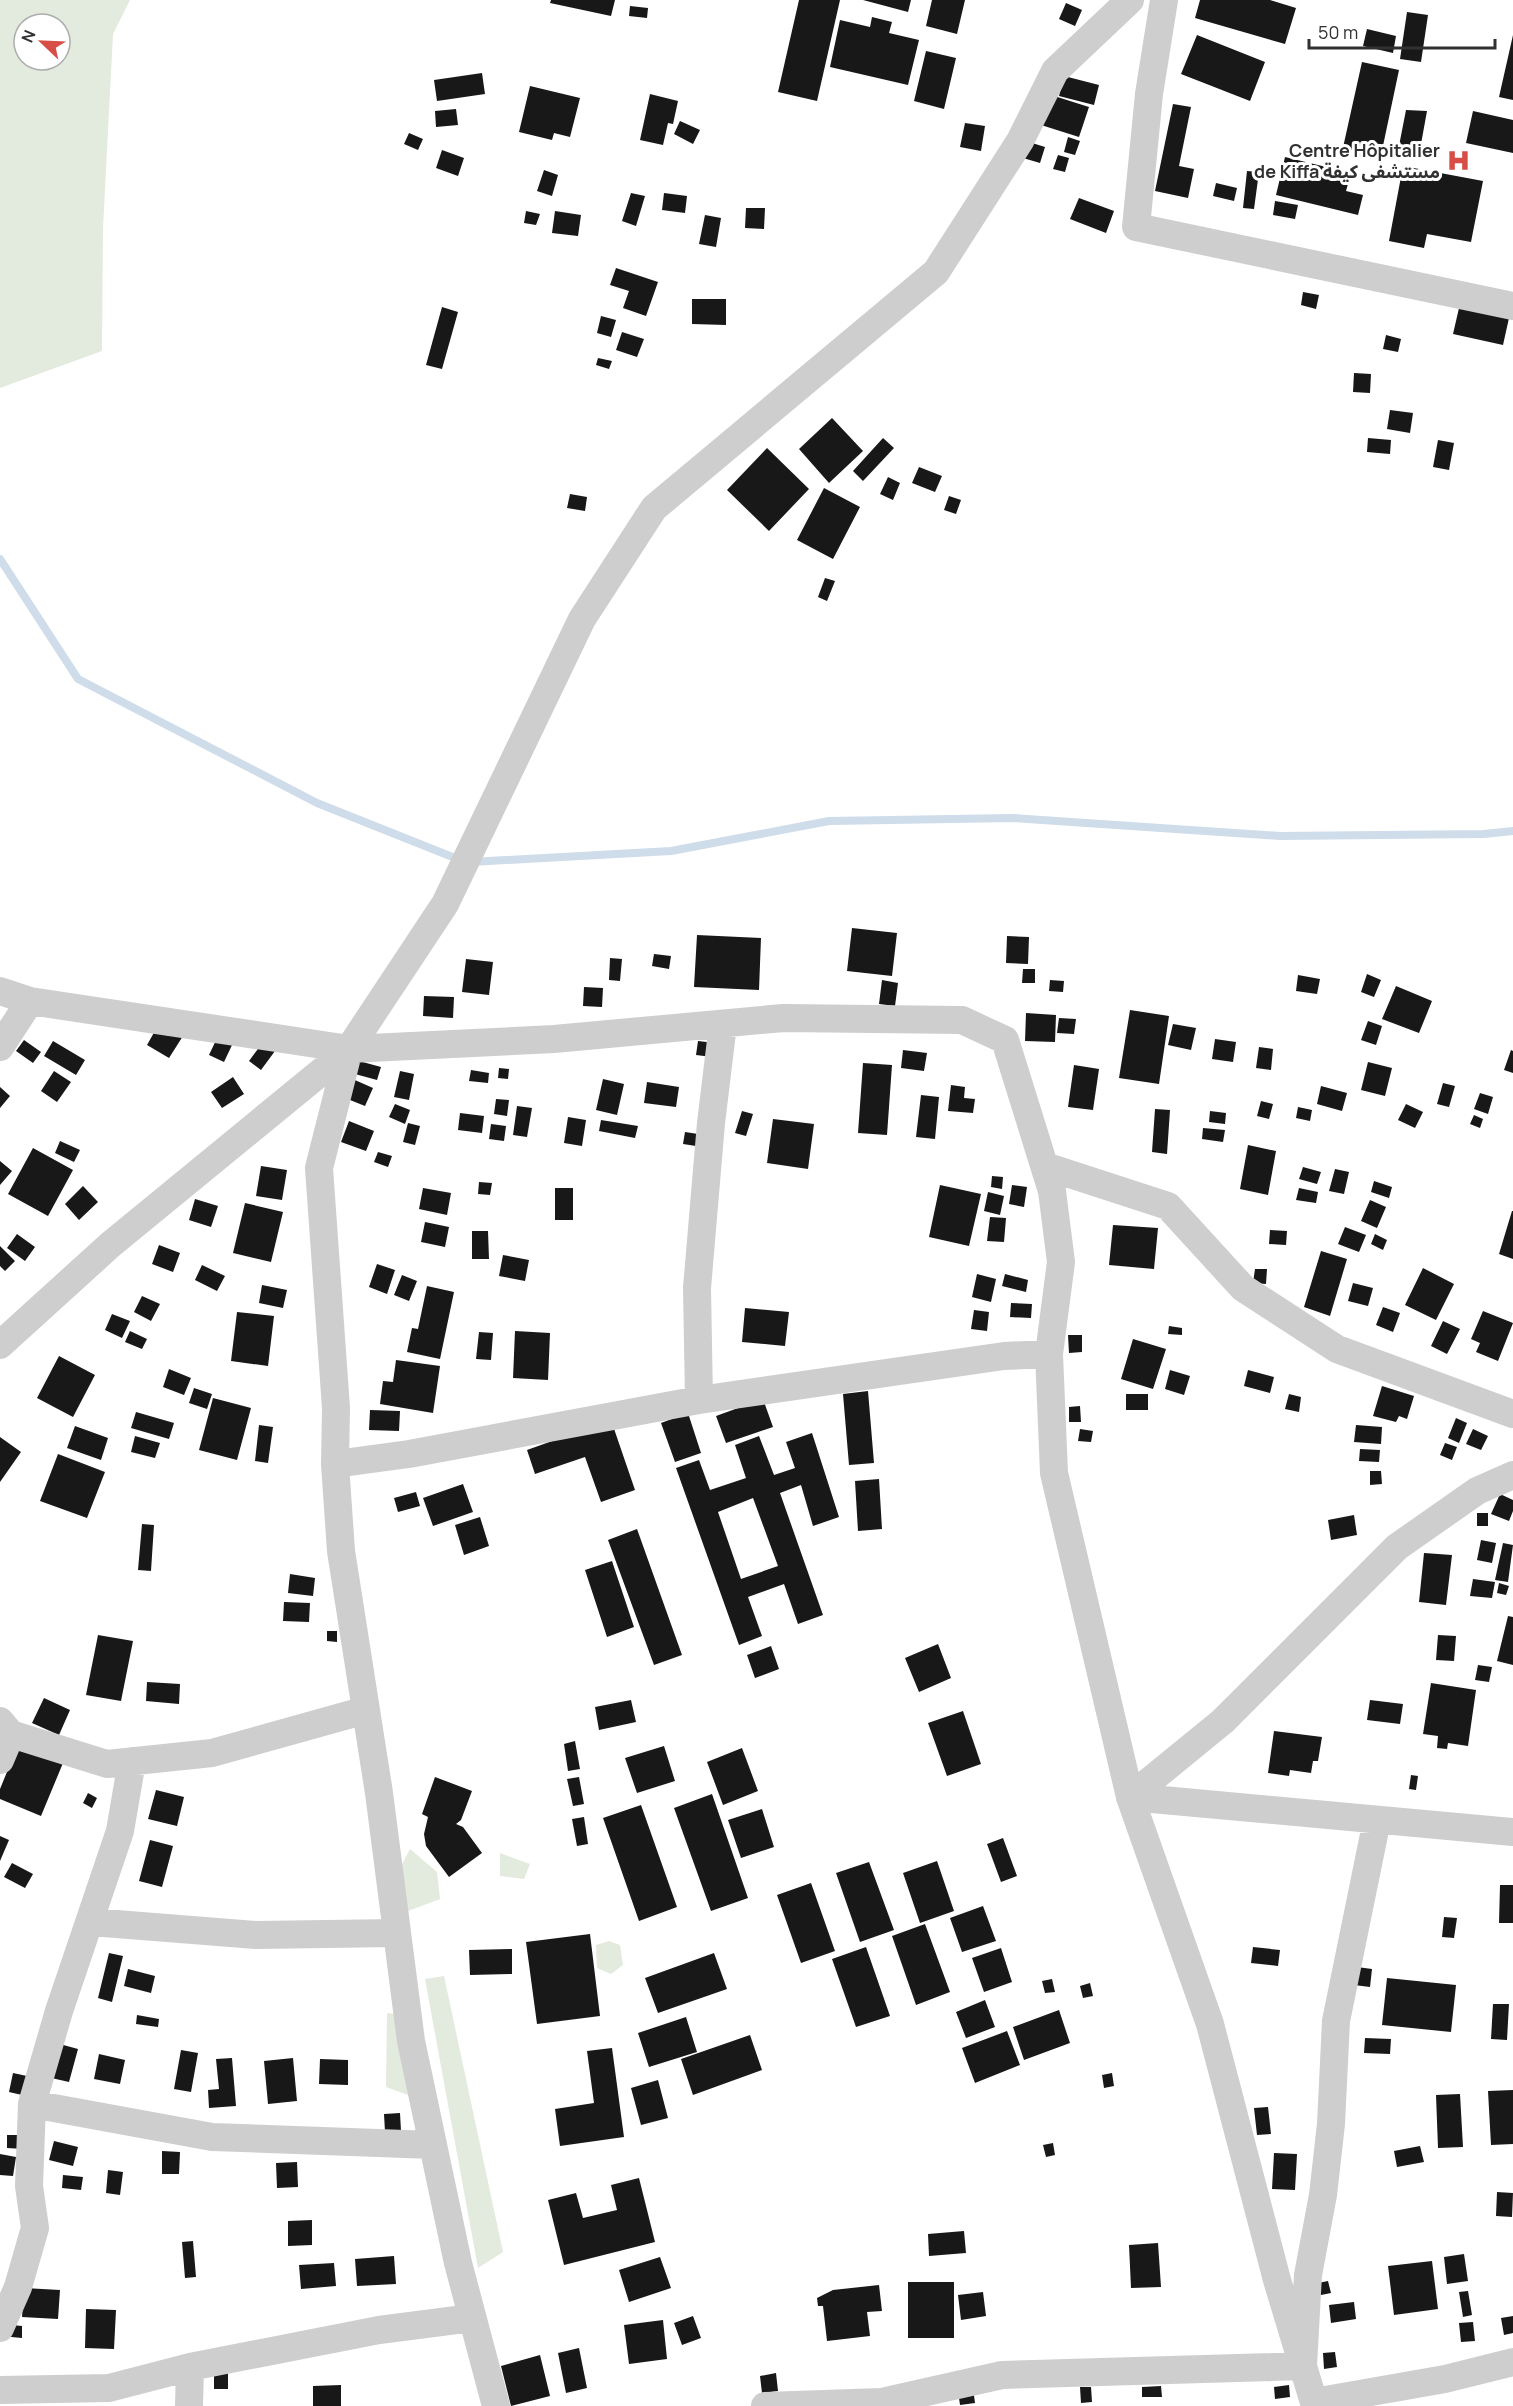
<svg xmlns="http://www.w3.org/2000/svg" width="1513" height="2406" font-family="Manrope,'Noto Sans Arabic',sans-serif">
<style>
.green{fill:#e3eade;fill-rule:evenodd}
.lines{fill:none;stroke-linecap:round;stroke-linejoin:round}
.stream{stroke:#cfdcea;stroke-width:8}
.building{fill:#181818;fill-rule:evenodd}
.minor{stroke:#cecece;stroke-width:28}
.labels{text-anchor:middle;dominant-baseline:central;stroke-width:6;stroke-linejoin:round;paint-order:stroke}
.poi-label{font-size:18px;font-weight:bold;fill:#313131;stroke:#fff;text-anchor:end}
</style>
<rect width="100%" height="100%" fill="#fff"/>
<path class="green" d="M0,0H130L113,34L103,228L102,351L0,388ZM24,24H60V60H24Z
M410,1849L437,1872L440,1899L408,1911L395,1878Z
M500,1853L530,1864L524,1879L500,1876Z
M609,1941L620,1945L623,1965L611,1974L597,1968L596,1945Z
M444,1976L503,2252L478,2268L425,1979Z
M387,2013L402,2015L408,2095L386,2087Z"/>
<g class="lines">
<path class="stream" d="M0,559L78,679L317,803L460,860
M471,862L671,851L829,821L1013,818L1280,836L1484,834L1513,831"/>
</g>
<path class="building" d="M551,0H615L611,16L550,3Z
M799,0H840L817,101L778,92Z
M863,0H911L908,12Z
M932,0H965L957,34L926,26Z
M1200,0H1270L1296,8L1285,44L1195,18Z
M1066,3L1082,10L1075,26L1059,19Z
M630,6L648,8L647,18L629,16Z
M1407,12L1428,15L1421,62L1400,59Z
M872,17L892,22L889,33L919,40L908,85L830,67L840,20L870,27Z
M1367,29L1396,36L1393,53L1363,46Z
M1197,35L1265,62L1250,101L1181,74Z
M1513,35V100L1499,97Z
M926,51L956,58L944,109L914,101Z
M1362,62L1399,70L1380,160L1342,152Z
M482,73L485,94L437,101L434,80Z
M1064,76L1099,85L1094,105L1059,96Z
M530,86L580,98L570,137L554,133L552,140L519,132Z
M650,94L678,101L673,124L668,123L663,145L640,140Z
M1051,95L1089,107L1079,137L1041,125Z
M1173,104L1191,107L1179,166L1194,169L1188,198L1155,191Z
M456,109L458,125L436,127L435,111Z
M1406,110L1427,111L1419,155L1398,151Z
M1473,111L1513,120V153L1466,143Z
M680,121L700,130L693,144L674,134Z
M965,123L985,126L981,151L960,147Z
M409,133L423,139L418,150L404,144Z
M1068,137L1080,141L1075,155L1064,152Z
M1029,142L1045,147L1040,163L1023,158Z
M442,150L464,158L458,176L436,168Z
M1058,155L1069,158L1065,172L1053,169Z
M1285,157L1351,173L1346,191L1363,195L1358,215L1276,195Z
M1403,166L1483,181L1471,242L1427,234L1424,248L1389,241Z
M544,170L558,175L552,196L537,191Z
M1247,171L1259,172L1254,209L1243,208Z
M1216,183L1237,188L1234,201L1213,196Z
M631,193L645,196L636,226L622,221Z
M664,193L687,196L685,213L662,210Z
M1079,198L1114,211L1106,233L1070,219Z
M1275,201L1298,205L1295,219L1273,215Z
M746,208H765L764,229L745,228Z
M526,211L540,214L536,225L524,223Z
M555,211L581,215L578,236L552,233Z
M705,215L721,218L716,247L699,244Z
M616,268L658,282L646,316L623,308L629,291L610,285Z
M1303,292L1319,295L1316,309L1301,305Z
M692,299H726V325L692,324Z
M442,307L458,312L442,369L426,365Z
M1459,308L1509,318L1503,345L1453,334Z
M601,316L616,320L611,337L597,333Z
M622,332L644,339L637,357L616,350Z
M1386,335L1401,339L1398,352L1383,349Z
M598,358L612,361L609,369L596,365Z
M1354,373L1371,374L1370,393L1353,392Z
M1390,410L1413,413L1410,433L1387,429Z
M832,418L863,451L829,483L799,449Z
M883,438L894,448L863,481L853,471Z
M1368,438L1391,440L1390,454L1367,452Z
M1438,440L1454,443L1449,470L1433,467Z
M767,448L809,489L769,531L727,490Z
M919,467L942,476L935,492L912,483Z
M888,477L900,483L893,500L880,494Z
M824,488L860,507L833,559L797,540Z
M570,494L587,497L585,511L567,508Z
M949,496L961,500L956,514L944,510Z
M825,578L835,581L827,601L818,597Z
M852,928L897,933L892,976L847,971Z
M697,935L761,938L759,990L694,987Z
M1007,936L1029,937L1028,964L1006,963Z
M654,954L671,956L669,969L652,966Z
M610,958L622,959L620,981L609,980Z
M466,959L493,962L489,995L462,992Z
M1023,969H1035V983H1022Z
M1367,974L1381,980L1374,997L1361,992Z
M1298,975L1320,979L1317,994L1296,991Z
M882,980L898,983L895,1006L879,1004Z
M1050,980L1064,981L1063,992L1049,991Z
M1396,986L1432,1001L1419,1033L1382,1019Z
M584,987L603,988L602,1007L583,1006Z
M424,996L454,997L453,1018L423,1016Z
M1130,1010L1169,1016L1159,1084L1119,1078Z
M1026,1013L1056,1015L1055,1042L1025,1041Z
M1059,1018L1076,1019L1074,1034L1057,1033Z
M1368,1021L1382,1026L1376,1045L1361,1040Z
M160,1022L183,1036L169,1058L147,1045Z
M1173,1024L1196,1028L1191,1050L1168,1045Z
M218,1036L233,1043L224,1062L209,1055Z
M1215,1039L1236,1042L1233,1062L1212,1059Z
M24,1040L41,1052L33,1063L16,1051Z
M53,1041L85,1060L76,1075L44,1056Z
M698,1041L715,1043L712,1057L696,1055Z
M263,1042L275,1051L261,1070L249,1061Z
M1259,1047L1273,1049L1271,1070L1256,1068Z
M903,1050L927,1053L924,1071L901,1068Z
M1511,1050L1513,1051V1073L1504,1070Z
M359,1061L381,1067L377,1080L355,1074Z
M1368,1062L1392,1068L1385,1096L1361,1090Z
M863,1063L892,1065L887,1135L858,1133Z
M1074,1065L1099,1069L1093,1110L1068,1107Z
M499,1068L509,1069L508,1079L498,1078Z
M471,1070L489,1073L488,1083L469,1081Z
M54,1071L71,1082L57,1102L41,1091Z
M400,1071L414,1074L409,1100L394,1097Z
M233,1077L244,1094L222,1108L211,1092Z
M348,1077L373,1088L365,1106L340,1096Z
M603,1079L624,1084L617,1115L596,1110Z
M647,1082L679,1087L676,1107L644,1103Z
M1443,1083L1455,1086L1449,1107L1437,1104Z
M951,1085L965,1087L964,1098L975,1099L973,1113L948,1111Z
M1321,1086L1347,1093L1342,1111L1317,1104Z
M0,1087L10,1096L0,1108Z
M1480,1093L1493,1097L1488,1114L1474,1109Z
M921,1095L939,1097L935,1139L916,1137Z
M496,1099L509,1100L507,1116L494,1114Z
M1261,1101L1273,1104L1269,1119L1257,1116Z
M395,1104L410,1110L405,1124L389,1117Z
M1406,1104L1423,1112L1415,1128L1398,1120Z
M517,1106L532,1108L527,1137L513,1135Z
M1298,1107L1312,1110L1310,1121L1296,1118Z
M1155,1109L1170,1110L1167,1154L1152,1152Z
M742,1111L753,1114L746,1136L735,1133Z
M1210,1111L1226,1113L1225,1124L1209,1122Z
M460,1113L484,1116L482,1133L458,1130Z
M1474,1115L1483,1119L1480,1128L1470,1124Z
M568,1117L586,1120L582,1146L564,1143Z
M773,1119L814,1124L808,1169L767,1163Z
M601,1120L638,1126L635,1138L599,1131Z
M349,1121L374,1131L366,1151L341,1142Z
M408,1123L420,1126L415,1145L403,1142Z
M491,1124L506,1126L504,1141L489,1139Z
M1203,1128L1225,1130L1223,1142L1202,1139Z
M685,1132L698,1134L696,1146L683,1144Z
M60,1141L80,1150L74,1162L55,1153Z
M1248,1145L1276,1151L1268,1195L1240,1189Z
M33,1148L73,1170L48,1216L8,1194Z
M378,1152L392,1156L388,1167L374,1162Z
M0,1161L12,1171L0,1185Z
M261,1166L287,1170L282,1200L256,1196Z
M1303,1167L1321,1172L1317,1184L1299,1179Z
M1335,1169L1349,1172L1344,1194L1329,1191Z
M992,1176L1003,1177L1002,1189L991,1187Z
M1374,1181L1392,1187L1389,1198L1371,1192Z
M479,1182L492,1183L490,1195L478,1194Z
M940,1185L981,1194L969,1246L929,1237Z
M1012,1185L1027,1187L1024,1207L1009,1204Z
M83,1186L98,1202L79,1220L65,1204Z
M423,1188L451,1193L447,1215L419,1209Z
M555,1188H573V1220H555Z
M1299,1188L1318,1192L1316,1203L1296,1200Z
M988,1192L1004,1196L1000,1215L984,1211Z
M195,1199L218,1206L211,1227L189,1220Z
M1370,1200L1386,1207L1377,1228L1361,1221Z
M245,1203L283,1212L271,1262L233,1253Z
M1512,1211H1513V1259L1499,1254Z
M990,1217L1006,1218L1004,1242L987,1241Z
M425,1222L449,1227L445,1247L421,1242Z
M1113,1225L1158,1228L1154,1269L1109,1265Z
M1345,1227L1366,1235L1359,1252L1338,1244Z
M1270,1230L1287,1231L1286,1245L1269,1244Z
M472,1231H488L489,1259H472Z
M17,1234L35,1247L25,1261L7,1248Z
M1375,1234L1387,1240L1383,1250L1371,1244Z
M159,1245L180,1253L173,1272L152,1264Z
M0,1246L15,1261L5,1271L0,1266Z
M1321,1251L1347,1259L1330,1316L1304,1307Z
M503,1255L529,1260L525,1281L499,1276Z
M377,1264L395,1270L387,1294L369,1287Z
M202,1265L225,1276L217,1291L195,1280Z
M1423,1268L1454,1284L1436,1320L1405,1305Z
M1255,1269H1267L1266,1284L1253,1283Z
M977,1274L996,1279L991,1302L972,1297Z
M1005,1274L1028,1280L1026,1292L1002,1286Z
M402,1275L417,1281L409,1301L394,1295Z
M1353,1283L1373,1288L1368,1306L1348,1301Z
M262,1285L287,1290L283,1308L259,1303Z
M427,1286L454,1292L440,1359L407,1352L412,1328L418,1329Z
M142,1296L160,1304L151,1321L134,1312Z
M1011,1303L1032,1304L1031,1318L1010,1317Z
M1383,1307L1400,1313L1393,1332L1376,1325Z
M745,1308L789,1312L785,1346L742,1342Z
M974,1310L989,1312L987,1331L971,1329Z
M1483,1311L1513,1323L1498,1361L1476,1352L1480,1343L1471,1339Z
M237,1312L274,1316L268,1366L231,1361Z
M112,1314L130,1321L122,1338L105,1330Z
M1443,1321L1460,1329L1447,1354L1431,1346Z
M1169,1326L1182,1328V1335L1168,1334Z
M130,1331L147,1339L142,1349L125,1342Z
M515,1331L550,1333L548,1380L513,1378Z
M479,1332L493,1333L491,1360L476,1359Z
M1068,1335H1082V1352L1069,1353Z
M1133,1339L1166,1349L1153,1389L1121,1379Z
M59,1356L95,1375L73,1417L37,1398Z
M396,1360L440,1366L433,1413L380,1404L383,1381L393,1382Z
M169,1369L191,1378L184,1395L163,1387Z
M1170,1370L1190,1376L1184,1395L1165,1389Z
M1248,1370L1274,1377L1270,1393L1244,1386Z
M1382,1386L1414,1396L1407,1419L1399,1416L1396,1422L1373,1416Z
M194,1388L212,1394L207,1409L189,1403Z
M868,1391L874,1463L849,1465L843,1394Z
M1126,1394H1148V1410H1126Z
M1289,1394L1301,1397L1299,1412L1285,1409Z
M213,1398L251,1408L237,1460L199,1450Z
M763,1399L773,1427L726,1443L716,1416Z
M1080,1406L1081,1422H1069V1407Z
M370,1410L400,1411L399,1431L369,1430Z
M136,1412L174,1423L169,1439L131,1428Z
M688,1413L701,1453L675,1462L661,1423Z
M1456,1418L1467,1423L1459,1443L1448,1438Z
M611,1420L635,1490L601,1502L585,1457L535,1474L527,1450Z
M259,1425L273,1427L268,1463L255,1461Z
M1356,1425L1382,1427L1381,1444L1354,1442Z
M75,1426L108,1438L101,1460L67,1448Z
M1080,1429L1093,1431L1091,1442L1078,1441Z
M1473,1429L1488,1436L1481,1450L1466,1444Z
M812,1433L839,1517L813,1526L801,1485L780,1493L823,1615L798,1624L784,1584L748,1597L762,1636L739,1645L676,1468L699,1460L710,1490L746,1478L735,1445L759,1436L774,1475L795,1468L786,1442ZM753,1498L778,1566L741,1579L718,1512Z
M135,1436L160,1443L155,1458L131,1452Z
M0,1437L21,1452L0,1482Z
M1445,1443L1457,1447L1452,1460L1440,1455Z
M1360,1449L1380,1450L1379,1462L1359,1461Z
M58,1454L105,1472L87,1518L40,1501Z
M1370,1471H1381L1382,1484L1370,1485Z
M879,1479L882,1529L858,1531L855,1481Z
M463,1484L473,1512L433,1526L423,1498Z
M416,1492L420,1506L398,1512L394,1498Z
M1500,1494L1513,1500V1511L1509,1521L1491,1514Z
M1477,1513H1488V1526H1477Z
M1354,1515L1357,1535L1331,1540L1328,1520Z
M480,1517L489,1546L464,1555L455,1525Z
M142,1524L154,1525L151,1571L138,1570Z
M637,1529L682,1655L654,1665L608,1540Z
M1481,1540L1496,1543L1492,1563L1477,1560Z
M1503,1543L1513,1545L1508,1582L1495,1580Z
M1424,1553L1452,1555L1446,1605L1419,1602Z
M612,1561L634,1627L607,1637L585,1570Z
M290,1574L315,1578L313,1596L288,1593Z
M1473,1579L1495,1582L1492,1598L1470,1596Z
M1499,1583L1509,1586L1506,1595L1497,1593Z
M284,1602L310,1603L309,1622L283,1621Z
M1508,1616L1513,1617V1665L1497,1661Z
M327,1631H337V1642L327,1641Z
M98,1635L133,1641L121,1701L86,1695Z
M1438,1635L1456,1636L1454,1661L1436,1660Z
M938,1644L951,1678L919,1692L905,1658Z
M771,1646L779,1669L755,1678L747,1655Z
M1478,1665L1492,1667L1489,1682L1475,1680Z
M147,1682L180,1684L179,1704L146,1701Z
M1431,1683L1476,1690L1468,1746L1448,1743L1447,1749L1437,1748L1438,1736L1423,1734Z
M44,1698L70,1710L59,1735L32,1723Z
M631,1700L636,1722L599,1730L595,1707Z
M1370,1700L1403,1704L1400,1724L1367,1720Z
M963,1711L981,1764L947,1776L928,1723Z
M1274,1731L1322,1737L1318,1761H1313L1311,1773L1290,1770L1289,1776L1268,1773Z
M575,1741L580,1769L568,1771L564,1744Z
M18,1745L63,1763L41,1816L0,1799V1789Z
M664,1746L675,1781L637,1793L625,1758Z
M742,1748L758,1791L723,1805L707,1762Z
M1411,1775L1418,1776L1416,1790L1409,1789Z
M435,1777L472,1791L461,1820L456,1824L463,1827L482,1853L449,1877L426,1846L424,1834L428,1817L422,1814Z
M579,1777L584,1804L573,1806L567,1779Z
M156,1790L184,1797L177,1826L148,1819Z
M88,1793L97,1798L92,1808L83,1803Z
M712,1794L748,1898L711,1911L674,1808Z
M641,1805L677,1907L639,1921L603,1818Z
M762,1809L774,1847L741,1858L728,1820Z
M584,1817L588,1844L577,1846L572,1819Z
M0,1836L9,1840L0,1861Z
M1003,1838L1017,1876L1001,1882L987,1844Z
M150,1840L173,1846L162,1887L139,1881Z
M937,1861L954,1911L920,1923L903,1873Z
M869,1862L894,1930L860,1942L836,1873Z
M12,1863L33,1874L25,1888L4,1877Z
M811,1883L835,1951L801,1963L777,1895Z
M1500,1885H1513V1923H1499Z
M983,1906L996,1941L962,1952L950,1918Z
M1444,1917L1457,1918L1454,1938L1442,1937Z
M925,1924L950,1992L916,2005L892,1936Z
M590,1934L600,2016L537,2024L526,1942Z
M866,1947L890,2016L856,2027L832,1959Z
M1253,1947L1280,1950L1278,1966L1251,1963Z
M1001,1948L1012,1982L984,1992L972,1958Z
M512,1949V1974L470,1975L469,1950Z
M109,1953L123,1956L112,2002L98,1998Z
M714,1953L727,1989L658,2013L645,1978Z
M1357,1967L1372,1969L1370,1987L1354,1985Z
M128,1969L155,1976L151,1993L124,1986Z
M1387,1978L1456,1985L1451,2032L1382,2025Z
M1052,1979L1055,1992L1045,1993L1042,1981Z
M1090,1983L1093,1996L1083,1998L1080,1986Z
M985,2000L995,2027L966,2038L956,2012Z
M1493,2004H1509L1507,2040L1491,2039Z
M1059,2010L1070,2043L1024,2060L1013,2027Z
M137,2015L159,2019L158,2027L136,2024Z
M686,2017L697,2052L649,2067L638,2033Z
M1007,2031L1020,2065L975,2083L962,2048Z
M750,2035L762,2070L693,2095L681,2059Z
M1365,2038L1391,2039L1390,2054L1364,2053Z
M56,2043L78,2049L69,2082L47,2077Z
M612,2048L624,2137L560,2146L555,2109L594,2103L587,2051Z
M181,2050L198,2053L191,2092L174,2089Z
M99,2054L125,2060L120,2084L94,2079Z
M232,2058L236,2106L209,2108L208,2090L219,2089L216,2059Z
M293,2058L297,2101L268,2104L264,2061Z
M320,2059L348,2060V2085L319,2084Z
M13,2073L27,2076L22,2095L9,2092Z
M1112,2073L1114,2086L1104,2088L1102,2075Z
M658,2080L668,2118L641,2125L631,2088Z
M1513,2090V2144L1491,2145L1488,2091Z
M1460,2094L1463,2147L1438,2148L1436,2095Z
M1268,2107L1271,2134L1257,2135L1254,2108Z
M400,2113L401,2131L385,2132L384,2114Z
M7,2135H25L24,2149L7,2148Z
M54,2141L78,2147L73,2166L49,2160Z
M1053,2143L1055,2155L1046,2157L1043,2145Z
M1420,2146L1424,2162L1397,2167L1394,2151Z
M162,2151L180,2152L179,2174H162Z
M1274,2153L1297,2154L1295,2190L1272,2189Z
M0,2154L16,2157L13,2176L0,2175Z
M297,2162L298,2187L277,2188L276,2163Z
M108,2170L123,2172L120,2195L106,2193Z
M63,2175L83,2177L81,2190L62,2188Z
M639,2178L655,2242L564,2265L548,2200L576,2193L583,2218L617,2210L611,2185Z
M1497,2192L1513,2193L1512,2217L1496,2216Z
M312,2220V2245L288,2246V2221Z
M964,2231L966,2253L929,2256L928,2234Z
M193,2241L196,2277L185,2278L182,2242Z
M1158,2243L1161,2287L1131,2288L1129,2245Z
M1464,2254L1468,2281L1447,2284L1444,2257Z
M394,2256L396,2284L357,2286L355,2259Z
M660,2257L671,2288L629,2302L619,2270Z
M1432,2261L1438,2309L1394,2315L1388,2266Z
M334,2263L336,2286L301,2289L299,2265Z
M1328,2281L1331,2293L1321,2295L1318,2283Z
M908,2282H954V2338H908Z
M879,2285L882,2311L867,2312L870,2336L827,2341L823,2306H818L817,2298L833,2290Z
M24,2288L60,2290L58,2319L22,2317Z
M1468,2291L1472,2315L1463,2317L1459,2292Z
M983,2292L986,2316L961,2320L958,2295Z
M1354,2302L1356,2319L1331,2323L1329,2305Z
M86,2309L116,2310L114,2349L85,2348Z
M693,2316L701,2338L682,2345L674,2323Z
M1513,2316V2333L1504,2335L1501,2318Z
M663,2320L667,2359L629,2364L624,2325Z
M1473,2322L1475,2341L1461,2342L1459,2323Z
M2,2324L22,2326V2338L1,2336Z
M579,2348L587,2388L566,2393L558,2353Z
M1335,2352L1337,2367L1324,2369L1323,2353Z
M540,2355L550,2396L511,2406L501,2366Z
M214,2373H228V2389H214Z
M776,2373L778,2391L762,2393L760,2376Z
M341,2385V2406H313V2386Z
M1289,2385L1290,2397L1275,2399L1274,2387Z
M1161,2386L1162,2397H1142V2387Z
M1080,2387H1091L1092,2402L1081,2403Z
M973,2388L975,2403L960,2405L958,2391Z"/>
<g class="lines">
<path class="minor" d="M1164,0L1149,94L1136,227L1513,306
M0,991L30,1001L349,1049L554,1039L783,1018L962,1020L1005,1040L1052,1191L1061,1262L1049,1354L1054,1473L1130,1797L1210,2024L1277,2280L1315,2406
M0,1047L30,1001
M349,1049L319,1168L336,1408L335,1464L341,1551L379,1793L411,2041L458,2263L496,2406
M1045,1166L1168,1206L1243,1288L1337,1349L1513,1414
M0,1345L110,1245L349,1049L445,904L582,619L654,508L936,272L1020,141L1055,71L1130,0
M699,1400L697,1288L711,1123L723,1024
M335,1464L409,1454L699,1400L1004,1356L1049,1354
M0,1721L11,1734L107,1764L212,1753L366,1710
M0,1760L11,1734
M1130,1797L1223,1721L1397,1547L1477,1491L1513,1475
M1130,1797L1513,1832
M91,1922L256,1935L397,1933
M32,2104L212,2137L433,2145
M0,2328L18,2287L35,2228L29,2186L32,2104L59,2011L120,1831L132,1761
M0,2390L109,2388L190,2367L379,2330L472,2318
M1314,2402L1445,2379L1513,2362
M189,2406L190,2367
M765,2406L882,2402L1002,2375L1303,2366L1308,2275L1323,2195L1331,2124L1336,2021L1377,1820"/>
</g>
<defs>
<symbol id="hospital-bare" viewBox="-9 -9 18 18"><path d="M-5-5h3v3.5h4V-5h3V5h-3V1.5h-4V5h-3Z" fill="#d64e46" stroke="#fff" stroke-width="2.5" paint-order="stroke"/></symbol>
</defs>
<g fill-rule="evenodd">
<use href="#hospital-bare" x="1442" y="144" width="33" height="33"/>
</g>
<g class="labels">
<g class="poi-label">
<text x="1440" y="150">Centre Hôpitalier<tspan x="1440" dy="21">de Kiffa مستشفى كيفة</tspan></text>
</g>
</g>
<g transform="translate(42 42) rotate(293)"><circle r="28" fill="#ffffff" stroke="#adadad" stroke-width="1.5"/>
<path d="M0-4.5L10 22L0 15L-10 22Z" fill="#d64e46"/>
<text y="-9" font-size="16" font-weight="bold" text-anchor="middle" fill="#313131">N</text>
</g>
<path d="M1309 39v9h186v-9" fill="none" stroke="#313131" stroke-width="3"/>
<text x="1318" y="39" font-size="18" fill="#313131" stroke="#ffffff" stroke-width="4.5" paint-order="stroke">50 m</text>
</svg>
